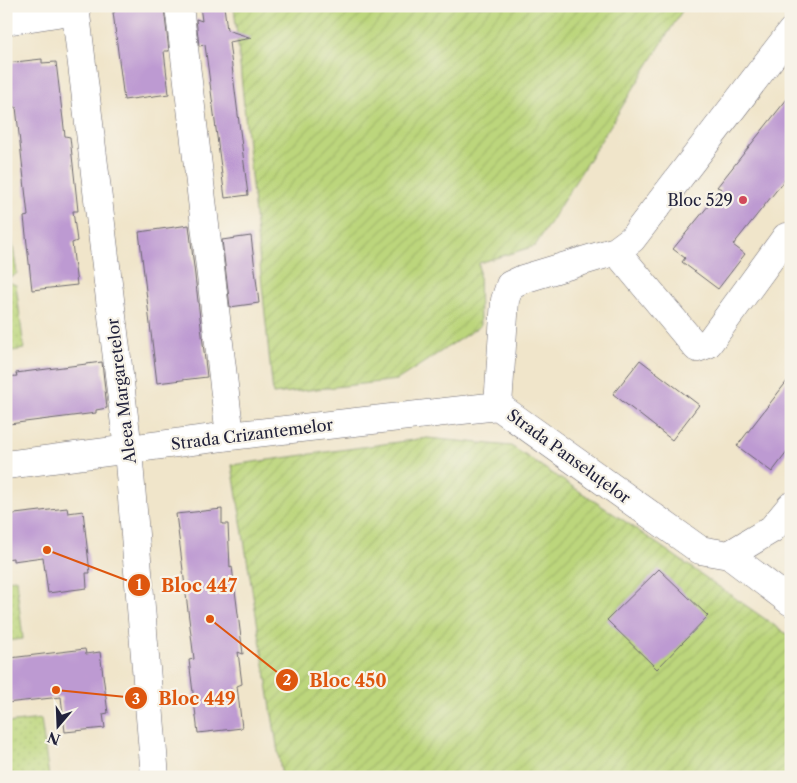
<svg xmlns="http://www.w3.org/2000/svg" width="797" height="783" font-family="'Libre Caslon Text',serif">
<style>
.grass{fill:url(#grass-dots);stroke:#6f7c5c}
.garden{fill:url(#garden-furrows);stroke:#6f7c5c}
.building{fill:#bd9ad2}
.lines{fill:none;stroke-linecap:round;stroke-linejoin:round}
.minor-casing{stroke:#6a666d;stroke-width:29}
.minor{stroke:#fff;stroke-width:28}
.poi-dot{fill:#d1495b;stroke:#f7f3e8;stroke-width:2}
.labels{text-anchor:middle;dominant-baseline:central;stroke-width:4.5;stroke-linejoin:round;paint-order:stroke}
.poi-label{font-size:16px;fill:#22223b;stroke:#f7f3e8;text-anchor:end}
.street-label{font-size:16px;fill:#22223b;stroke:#f7f3e8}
.leader{fill:none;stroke:#de560e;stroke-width:2}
.callout-dot{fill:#de560e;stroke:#f7f3e8;stroke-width:2}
.mark-label{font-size:15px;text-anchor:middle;font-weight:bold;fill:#fff}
.callout-label{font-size:18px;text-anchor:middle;font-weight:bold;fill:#de560e;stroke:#f7f3e8;stroke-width:4.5;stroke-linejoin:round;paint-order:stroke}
</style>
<defs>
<pattern id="grass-dots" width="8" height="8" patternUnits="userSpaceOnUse" patternTransform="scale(1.25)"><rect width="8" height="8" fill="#bcd67c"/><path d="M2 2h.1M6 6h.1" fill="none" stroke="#a1b76c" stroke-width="1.8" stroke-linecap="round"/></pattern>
<pattern id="garden-furrows" width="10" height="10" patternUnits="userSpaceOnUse" patternTransform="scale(1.25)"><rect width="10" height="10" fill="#bcd67c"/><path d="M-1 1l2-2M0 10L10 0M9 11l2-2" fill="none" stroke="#a1b76c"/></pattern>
</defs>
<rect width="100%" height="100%" fill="#f7f3e8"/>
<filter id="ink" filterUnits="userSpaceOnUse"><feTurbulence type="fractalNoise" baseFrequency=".02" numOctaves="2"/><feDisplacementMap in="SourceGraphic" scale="10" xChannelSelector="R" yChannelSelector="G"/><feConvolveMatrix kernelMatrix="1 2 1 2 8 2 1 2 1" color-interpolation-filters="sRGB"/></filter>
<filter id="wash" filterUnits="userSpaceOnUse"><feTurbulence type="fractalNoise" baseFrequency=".0096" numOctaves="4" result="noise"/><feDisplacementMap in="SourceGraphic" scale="20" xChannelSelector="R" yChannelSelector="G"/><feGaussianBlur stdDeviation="1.12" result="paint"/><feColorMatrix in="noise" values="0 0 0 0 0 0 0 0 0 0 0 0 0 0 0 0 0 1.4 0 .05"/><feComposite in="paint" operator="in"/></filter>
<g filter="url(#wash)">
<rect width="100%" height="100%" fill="#f0e5ca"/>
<path class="grass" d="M11,234L17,273L14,276L6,277V235Z
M6,281L16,285L24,349L6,352Z
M16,579L23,639L6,641V580Z
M41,719L49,777H6V723Z"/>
<path class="garden" d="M234,6H685L535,246L479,263L480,326L397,380L273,394Z
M427,438L511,446L626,522L791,637V777H282L232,465Z"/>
<g id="blocks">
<path class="building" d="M115,6L164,8L169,51H164L169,94L124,100L113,12H115Z
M200,6H224L227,30L252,38L229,42L248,195L225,198L205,45L199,46L196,19L202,21Z
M42,59V63L56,62L65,136L70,137L78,211H73L77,241L72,243L77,285L32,290L24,217L28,216L16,107L6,108V63Z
M791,94V172L733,245L745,254L718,289L682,262L685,258L673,249L722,189L717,187Z
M189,225L207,377L157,383L139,232Z
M251,236L259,303L230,307L222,240Z
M640,360L699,405L672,440L613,394Z
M102,362L107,408L96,410V413L9,424V417H6V377L17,376L16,373Z
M791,376V447L772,472L737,446Z
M67,508L68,513L83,511L90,573H86L87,588L48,593L43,557L13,561V558L6,559V515Z
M222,509V524H228L230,568L232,567L234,582L243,654L238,652L242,684L237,686L242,728L198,733L189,660L194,659L176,514Z
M659,569L708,616L657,669L607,620Z
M85,649L86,654L100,652L108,713L103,714L105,728L65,732L61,697L6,703V661H10V658Z"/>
</g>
</g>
<g filter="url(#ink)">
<use href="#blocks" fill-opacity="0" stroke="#6a666d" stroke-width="1"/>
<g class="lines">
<defs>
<path id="minor" d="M75,6L128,450L155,777
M179,6L230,436
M6,21L76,10
M616,251L697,348L708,344L786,237
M498,406L505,300L510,285L523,279L616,251L632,239L791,32
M498,406L700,550L729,555L772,529L791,506
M6,465L230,436L498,406
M729,555L791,602"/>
</defs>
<use href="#minor" class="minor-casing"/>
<use href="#minor" class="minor"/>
</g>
</g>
<circle class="poi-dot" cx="743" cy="200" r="5"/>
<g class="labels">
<g class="poi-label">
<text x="733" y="200">Bloc 529</text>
</g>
<g class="street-label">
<text transform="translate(121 391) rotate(-97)">Aleea Margaretelor</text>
<text transform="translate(252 434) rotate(-7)">Strada Crizantemelor</text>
<text transform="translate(569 456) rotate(36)">Strada Panseluțelor</text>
</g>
</g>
<path class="leader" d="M47 550L139 585M210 619L287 680M56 690L136 698"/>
<g class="callout-dot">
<circle cx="47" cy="550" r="5"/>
<circle cx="210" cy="619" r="5"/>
<circle cx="56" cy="690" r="5"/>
<circle cx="139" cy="585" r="12"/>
<circle cx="287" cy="680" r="12"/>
<circle cx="136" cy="698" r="12"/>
</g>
<g class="mark-label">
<text x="139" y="590">1</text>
<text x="287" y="685">2</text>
<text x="136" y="704">3</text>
</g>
<g class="callout-label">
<text x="199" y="592">Bloc 447</text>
<text x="348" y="687">Bloc 450</text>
<text x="197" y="705">Bloc 449</text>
</g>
<rect width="797" height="783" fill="none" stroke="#f7f3e8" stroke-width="25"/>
<g transform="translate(58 726) rotate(199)" stroke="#f7f3e8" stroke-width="4" paint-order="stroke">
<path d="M0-4L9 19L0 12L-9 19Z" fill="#22223b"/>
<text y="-8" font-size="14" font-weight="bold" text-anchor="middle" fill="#22223b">N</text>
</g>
</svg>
